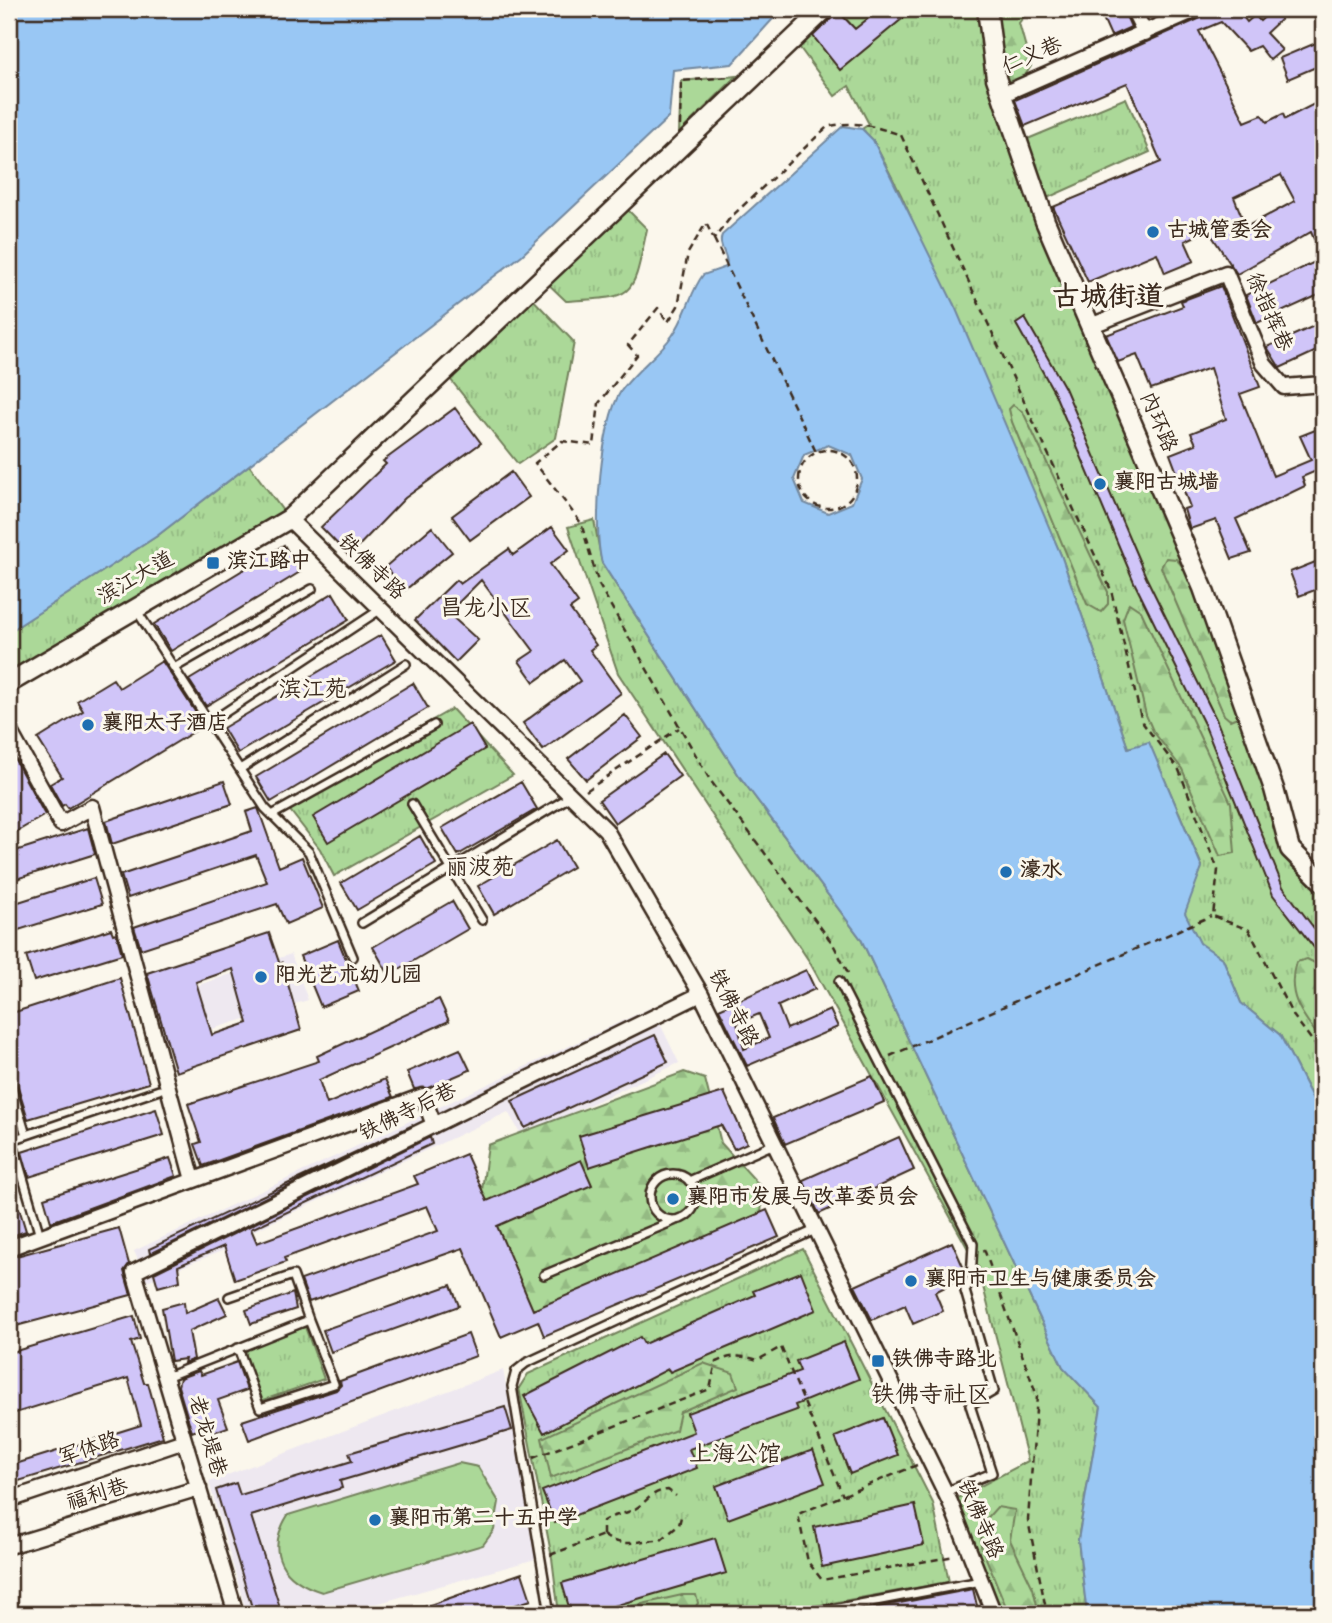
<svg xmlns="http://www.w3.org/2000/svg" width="1332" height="1623" font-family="'Gochi Hand','LXGW WenKai TC',sans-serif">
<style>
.built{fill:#eee8f0}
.grass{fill:url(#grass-tufts);stroke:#73815b;stroke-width:2}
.forest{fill:url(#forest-firs);stroke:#73815b;stroke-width:2}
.garden{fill:#abd898;stroke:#73815b;stroke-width:2}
.water{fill:#99c7f4;stroke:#73889e;stroke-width:2;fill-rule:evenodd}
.building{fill:#d0c5f8;stroke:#3b2a1e;stroke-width:2;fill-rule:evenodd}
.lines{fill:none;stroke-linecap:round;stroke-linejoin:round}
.service-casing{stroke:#3b2a1e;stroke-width:12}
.minor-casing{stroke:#3b2a1e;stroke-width:19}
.tertiary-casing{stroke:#3b2a1e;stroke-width:23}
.path{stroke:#3b2a1e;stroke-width:2.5;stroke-dasharray:7 5;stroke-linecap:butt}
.service{stroke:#fbf7ec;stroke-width:7}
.minor{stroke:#fbf7ec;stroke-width:14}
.tertiary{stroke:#fbf7ec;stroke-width:18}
.poi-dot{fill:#1f6fb2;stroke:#fbf7ec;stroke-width:2.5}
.labels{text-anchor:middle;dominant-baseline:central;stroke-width:6;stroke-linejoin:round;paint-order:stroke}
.street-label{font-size:21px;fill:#3b2a1e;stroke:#fbf7ec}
.poi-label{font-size:21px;font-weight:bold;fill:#3b2a1e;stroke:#fbf7ec;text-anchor:start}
.neighbourhood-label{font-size:23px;fill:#3b2a1e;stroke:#fbf7ec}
.quarter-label{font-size:24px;fill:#3b2a1e;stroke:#fbf7ec}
.district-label{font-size:28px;font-weight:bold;fill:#3b2a1e;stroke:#fbf7ec}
</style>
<defs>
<pattern id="grass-tufts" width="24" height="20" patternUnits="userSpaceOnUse" patternTransform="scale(1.75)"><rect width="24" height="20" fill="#abd898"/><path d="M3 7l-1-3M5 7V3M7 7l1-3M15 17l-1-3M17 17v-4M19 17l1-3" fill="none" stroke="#94ba83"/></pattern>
<pattern id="forest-firs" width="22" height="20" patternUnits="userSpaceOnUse" patternTransform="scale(1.75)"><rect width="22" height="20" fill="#abd898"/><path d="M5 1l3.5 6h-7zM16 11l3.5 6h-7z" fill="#94ba83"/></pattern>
</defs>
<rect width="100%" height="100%" fill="#fbf7ec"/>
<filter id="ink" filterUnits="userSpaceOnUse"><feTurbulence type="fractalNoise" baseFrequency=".0143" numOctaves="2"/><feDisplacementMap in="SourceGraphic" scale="14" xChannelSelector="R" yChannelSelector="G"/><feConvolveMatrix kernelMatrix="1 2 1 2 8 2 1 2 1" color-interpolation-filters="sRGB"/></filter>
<g filter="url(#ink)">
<path class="built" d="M291,954L308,1000L163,1044L151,1001Z
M652,1007L679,1063L522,1136L508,1112L247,1234L249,1240L147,1281L134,1251Z
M503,1370L539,1558L372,1605L375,1614H247L209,1482Z"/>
<path class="grass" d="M825,9H987L1018,143L1126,98L1150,152L1038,202L1203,588L1290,849L1323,882V1119L1280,1035L1241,1003L1223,959L1200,944L1184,913L1202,866L1149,743L1128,748L1061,555L901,195L873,140L862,129L869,124L849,86L835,96L792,37Z
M620,202L647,229C632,299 637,297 566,301L541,277Z
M525,291L574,342L556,438L518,464L443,370Z
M249,465L289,519L9,683V632L157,536Z
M594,520L602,563L740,777L861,939L1063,1367L1101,1407L1078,1539L1087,1614H994L950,1502L1028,1461L978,1267L809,961L618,673L568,527Z
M452,709L513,775L334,876L320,849L285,804Z
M803,1249L933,1503L949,1582L770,1614H559L552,1558L519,1388L528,1374Z
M305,1327L324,1379L258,1402L244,1362L248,1346Z"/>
<path class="forest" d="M998,9H1043L1025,15L1019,23L1031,66L1024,77L1007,82L1001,76L995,16Z
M1013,405L1023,412L1108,592V604L1101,612L1087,604L1012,422L1009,409Z
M1166,558L1176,559L1185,569L1237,704V717L1230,720L1224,715L1165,577L1161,567Z
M1129,603L1141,611L1231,803L1235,853L1220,856L1182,769L1153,731L1146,715L1123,619Z
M1307,959L1323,967V1042C1303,1016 1285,996 1296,962Z
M684,1072L705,1079L721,1143L763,1189L760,1227L560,1311L519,1308L479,1213L488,1145Z
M703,1363L733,1373L738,1387L680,1412L676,1430L551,1478L542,1438Z
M997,1507L1015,1510L1010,1540L1033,1588L1039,1614H1009L981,1546V1525Z
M682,1595H696L698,1603L691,1614H598Z"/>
<path class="garden" d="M837,9H880L855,29Z
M737,76L679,133L681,81Z
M459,1463L478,1467L499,1502L494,1530L483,1545L322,1592C283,1580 264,1553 288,1515Z"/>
<path class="water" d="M9,9H782L732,64L673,70L669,117L522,255L157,536L9,632Z
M843,126L862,129L873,140L956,309L1061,555L1128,748L1149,742L1202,867L1185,913L1200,943L1223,959L1241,1003L1280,1035L1323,1119V1614H1087L1078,1540L1101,1407L1063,1367L861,939L740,777L602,563C592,529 601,421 621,391C635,371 657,356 672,336C686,317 691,290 703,275L726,267C730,256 717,247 722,235ZM828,445L852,455L862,479L852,503L828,513L804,503L794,479L804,455Z"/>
<path class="building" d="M836,9L855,29L880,9H914L840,70L813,36L833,17Z
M1099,9H1123L1131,27L1111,36Z
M1206,9H1237L1247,22L1255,15L1260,21L1272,10L1281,19L1266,33L1282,50L1270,60L1259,46L1248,51L1221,22L1199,31L1245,122L1262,115L1267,122L1283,114L1285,119L1318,102L1323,112V234L1314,239L1311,232L1237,274L1208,230L1185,241L1194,261L1165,273L1157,253L1088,282L1053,207L1161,162L1127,83L1025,126L1015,100L1201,18ZM1281,175L1295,201L1246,227L1234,197Z
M1323,40V64L1288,79L1280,58Z
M1323,258V293L1257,323L1246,295Z
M1221,286L1260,387L1240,394L1273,476L1311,460L1300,436L1323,427V485L1316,471L1302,477L1305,486L1236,519L1251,553L1232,559L1216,520L1190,529L1184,509L1190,507L1170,454L1196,444L1191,433L1226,419L1210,368L1151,389L1137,355L1118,362L1106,335L1183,306L1181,301Z
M1025,318L1065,388L1146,577L1216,719L1283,887L1323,940V959L1273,895L1205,726L1134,582L1054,392L1016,324Z
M1323,322V348L1280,368L1267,347Z
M455,408L481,443L405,498L349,556L321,527L386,464L383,461Z
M511,472L529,497L470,540L452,516Z
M432,527L452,552L405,590L385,567Z
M552,527L569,550L550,564L578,603L570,609L596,645L590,650L621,693L543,750L523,723L580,681L565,660L534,682L519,661L534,651L481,580L448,613L478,640L456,662L415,620L456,580L460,584L509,549L513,555Z
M284,545L300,572L171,651L154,624Z
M1323,559V587L1299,596L1290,572Z
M333,593L349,620L206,706L189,680Z
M381,635L396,660L238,753L223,728Z
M162,661L196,713L192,715L200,728L68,808L65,804L62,806L50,784L62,777L38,739L83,711L77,701L113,679L119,688Z
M413,683L428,708L271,802L256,777Z
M625,715L642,737L586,780L568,759Z
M470,724L485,749L328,842L313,817Z
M9,749L45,815L9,836Z
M664,754L680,776L615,823L599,800Z
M224,781L232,804L112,844L106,821Z
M521,782L537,809L458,855L442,828Z
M258,808L279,867L302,857L323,908L286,924L277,904L141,949L134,927L267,882L256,855L128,898L121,875L252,831L246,812Z
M88,828L95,854L13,880L9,853Z
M420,836L436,864L357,910L341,883Z
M557,840L573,867L494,914L478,886Z
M94,878L102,904L9,933V905Z
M452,901L468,929L389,975L373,947Z
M111,929L113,934L116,933L122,954L34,981L26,956Z
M269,933L280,965L282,963L301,1030L176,1072L147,973ZM233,969L248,1023L212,1035L196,982Z
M338,940L359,991L321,1007L300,956Z
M806,970L815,989L778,1006L787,1029L830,1010L838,1027L747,1066L719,1009ZM759,1014L769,1038L744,1049L737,1023Z
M120,978L149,1083L28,1119L15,1077L9,1073V1065H15L9,1047V1014Z
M439,999L449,1021L319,1080L327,1104L385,1079L393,1097L203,1166L195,1144L201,1142L188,1104L319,1061L317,1056Z
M655,1035L668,1062L525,1128L512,1101Z
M460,1049L470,1070L428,1088L414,1089L407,1072Z
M872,1076L884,1102L785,1144L773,1118Z
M724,1092L747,1143L734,1149L721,1125L589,1167L579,1136Z
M156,1109L164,1135L29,1177L22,1152Z
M413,1125L150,1254L149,1249Z
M430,1137L432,1144L251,1229L257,1243L418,1184L414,1176L466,1154L487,1201L581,1160L592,1185L497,1226L533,1310L767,1210L779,1237L544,1336L538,1321L501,1337L463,1248L309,1302L301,1280L438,1231L427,1206L284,1258L286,1262L235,1280L224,1246L178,1266L180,1281L158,1287L154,1273Z
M899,1137L914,1170L819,1214L803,1180Z
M170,1158L176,1176L51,1222L44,1198Z
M19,1208L26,1231L9,1237V1211Z
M119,1228L129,1264L124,1271L131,1295L9,1328V1258Z
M952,1242L965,1271V1277L935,1292L943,1311L913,1324L905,1305L872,1320L855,1286Z
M801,1272L816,1310L670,1372L668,1369L544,1433L524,1396L640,1337L644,1344L755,1295L753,1291Z
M451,1285L459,1306L331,1352L323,1330Z
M293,1293L296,1309L251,1324L246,1310Z
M219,1298L227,1314L189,1331L194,1359L184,1363L185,1359L171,1361L162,1308L184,1302L185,1313Z
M134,1316L140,1339L131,1342L144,1383H148L163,1437L9,1484V1466L141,1425L128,1378L9,1415V1353Z
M468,1334L476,1356L249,1440L242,1421L336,1390L341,1385L340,1381Z
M844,1342L859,1379L795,1405L797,1410L689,1449L697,1468L555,1523L542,1491L694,1432L687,1413L800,1371L796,1361Z
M237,1362L247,1390L218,1400L228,1427L214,1432L211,1425L192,1432L178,1386L180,1378L199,1371L201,1375Z
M505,1407L512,1430L340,1481L342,1488L251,1516L282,1614H254L216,1490L236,1483L240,1495L352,1461L349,1453Z
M883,1418L898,1455L850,1474L835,1437Z
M813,1450L825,1483L728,1519L716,1486Z
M915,1505L924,1545L822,1567L814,1527Z
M715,1538L726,1573L587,1614H571L562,1583Z
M522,1573L531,1600L487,1614H404Z
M973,1589L979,1614H863V1610Z"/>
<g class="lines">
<defs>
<path id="service" d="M135,608L265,808L309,852L353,957
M174,668L312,589
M209,723L381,609
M240,769L406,664
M412,804L482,920
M272,815L434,725
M362,923L571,796
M839,981L973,1244L971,1279L965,1291L994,1391L970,1405L992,1473L945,1492
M9,1079L26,1135
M650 1197a23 23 0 1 1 46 0a23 23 0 1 1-46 0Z
M689,1181L774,1144
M40,1236L12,1140L159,1090
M544,1275L681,1218
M229,1297L293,1275L309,1320
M166,1377L309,1320L334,1384L260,1408L238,1348
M550,1614L512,1386L516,1371L526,1363L815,1230
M807,1614L981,1581"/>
<path id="minor" d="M1133,9L1145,33
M1001,95L1197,9
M1090,326L1226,273L1264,364L1284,387L1323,384
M289,519L606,830L701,994L950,1502L994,1614
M9,730L61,824L92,807L193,1180
M9,1248L423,1096L434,1125
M9,1500L184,1441
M9,1546L199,1488
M236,1614L134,1272L701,994"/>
<path id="tertiary" d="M987,9L996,78L1045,221L1203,588L1274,789L1290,849L1323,882
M9,683L289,519L825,9"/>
</defs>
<use href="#service" class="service-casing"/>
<use href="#minor" class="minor-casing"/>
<use href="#tertiary" class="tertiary-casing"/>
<path class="path" d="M680,126L681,81L730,77
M714,239L816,452
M799 479a29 29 0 1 1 58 0a29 29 0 1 1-58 0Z
M586,791L679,728
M848,973L833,944L710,780L599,585L581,523L535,463L562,441L594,445L599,403L637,355L628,345L658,308L668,322L678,306L688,253L706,223L714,239L730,218L827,127C854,120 874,126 901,135L1111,590L1142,722L1179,770L1218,870L1213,916L1249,930L1292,1014L1323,1055
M890,1056L1211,916
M984,1249L1037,1396L1028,1520L1047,1614
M533,1458L710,1389L716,1362C731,1355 742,1355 758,1360L781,1347L843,1496
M917,1465L798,1514L808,1562L822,1580L955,1556
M603,1535V1521C614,1514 624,1515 635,1509C648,1501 651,1491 668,1490L676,1496
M603,1535C623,1550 639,1539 661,1540L679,1525L681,1517
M550,1555L603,1535"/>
<use href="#service" class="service"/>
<use href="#minor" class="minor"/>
<use href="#tertiary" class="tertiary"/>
</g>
</g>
<g class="poi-dot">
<circle cx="1153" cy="232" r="7"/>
<circle cx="1100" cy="484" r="7"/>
<rect x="206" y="556" width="14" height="14" rx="3.5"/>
<circle cx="88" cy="725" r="7"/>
<circle cx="1006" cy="872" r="7"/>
<circle cx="261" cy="977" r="7"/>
<circle cx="673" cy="1199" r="7"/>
<circle cx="911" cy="1281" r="7"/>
<rect x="871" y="1354" width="14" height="14" rx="3.5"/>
<circle cx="375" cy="1520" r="7"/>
</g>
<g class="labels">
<g class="street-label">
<text transform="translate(1033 58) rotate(-23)">仁义巷</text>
<text transform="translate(1267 313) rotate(66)">徐指挥巷</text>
<text transform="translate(1156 423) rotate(67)">内环路</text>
<text transform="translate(370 569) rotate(44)">铁佛寺路</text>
<text transform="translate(137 580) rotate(-30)">滨江大道</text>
<text transform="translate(731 1009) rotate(63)">铁佛寺路</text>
<text transform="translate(409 1114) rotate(-26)">铁佛寺后巷</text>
<text transform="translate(205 1437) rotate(73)">老龙堤巷</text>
<text transform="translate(90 1451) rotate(-19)">军体路</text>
<text transform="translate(98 1497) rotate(-17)">福利巷</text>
<text transform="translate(978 1520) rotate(67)">铁佛寺路</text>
</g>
<g class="poi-label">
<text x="1167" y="232">古城管委会</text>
<text x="1114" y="484">襄阳古城墙</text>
<text x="227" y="563">滨江路中</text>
<text x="102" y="725">襄阳太子酒店</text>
<text x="1020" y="872">濠水</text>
<text x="275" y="977">阳光艺术幼儿园</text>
<text x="687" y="1199">襄阳市发展与改革委员会</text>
<text x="925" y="1281">襄阳市卫生与健康委员会</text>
<text x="892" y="1361">铁佛寺路北</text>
<text x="389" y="1520">襄阳市第二十五中学</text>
</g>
<g class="neighbourhood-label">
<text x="486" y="610">昌龙小区</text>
<text x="313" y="691">滨江苑</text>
<text x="480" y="869">丽波苑</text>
<text x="735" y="1456">上海公馆</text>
</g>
<g class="quarter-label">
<text x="931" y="1397">铁佛寺社区</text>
</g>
<g class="district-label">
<text x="1108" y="299">古城街道</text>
</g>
</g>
<rect width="1332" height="1623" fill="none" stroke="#fbf7ec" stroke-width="35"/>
<rect x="18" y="18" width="1297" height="1588" fill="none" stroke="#3b2a1e" stroke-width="2.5" filter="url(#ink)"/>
</svg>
